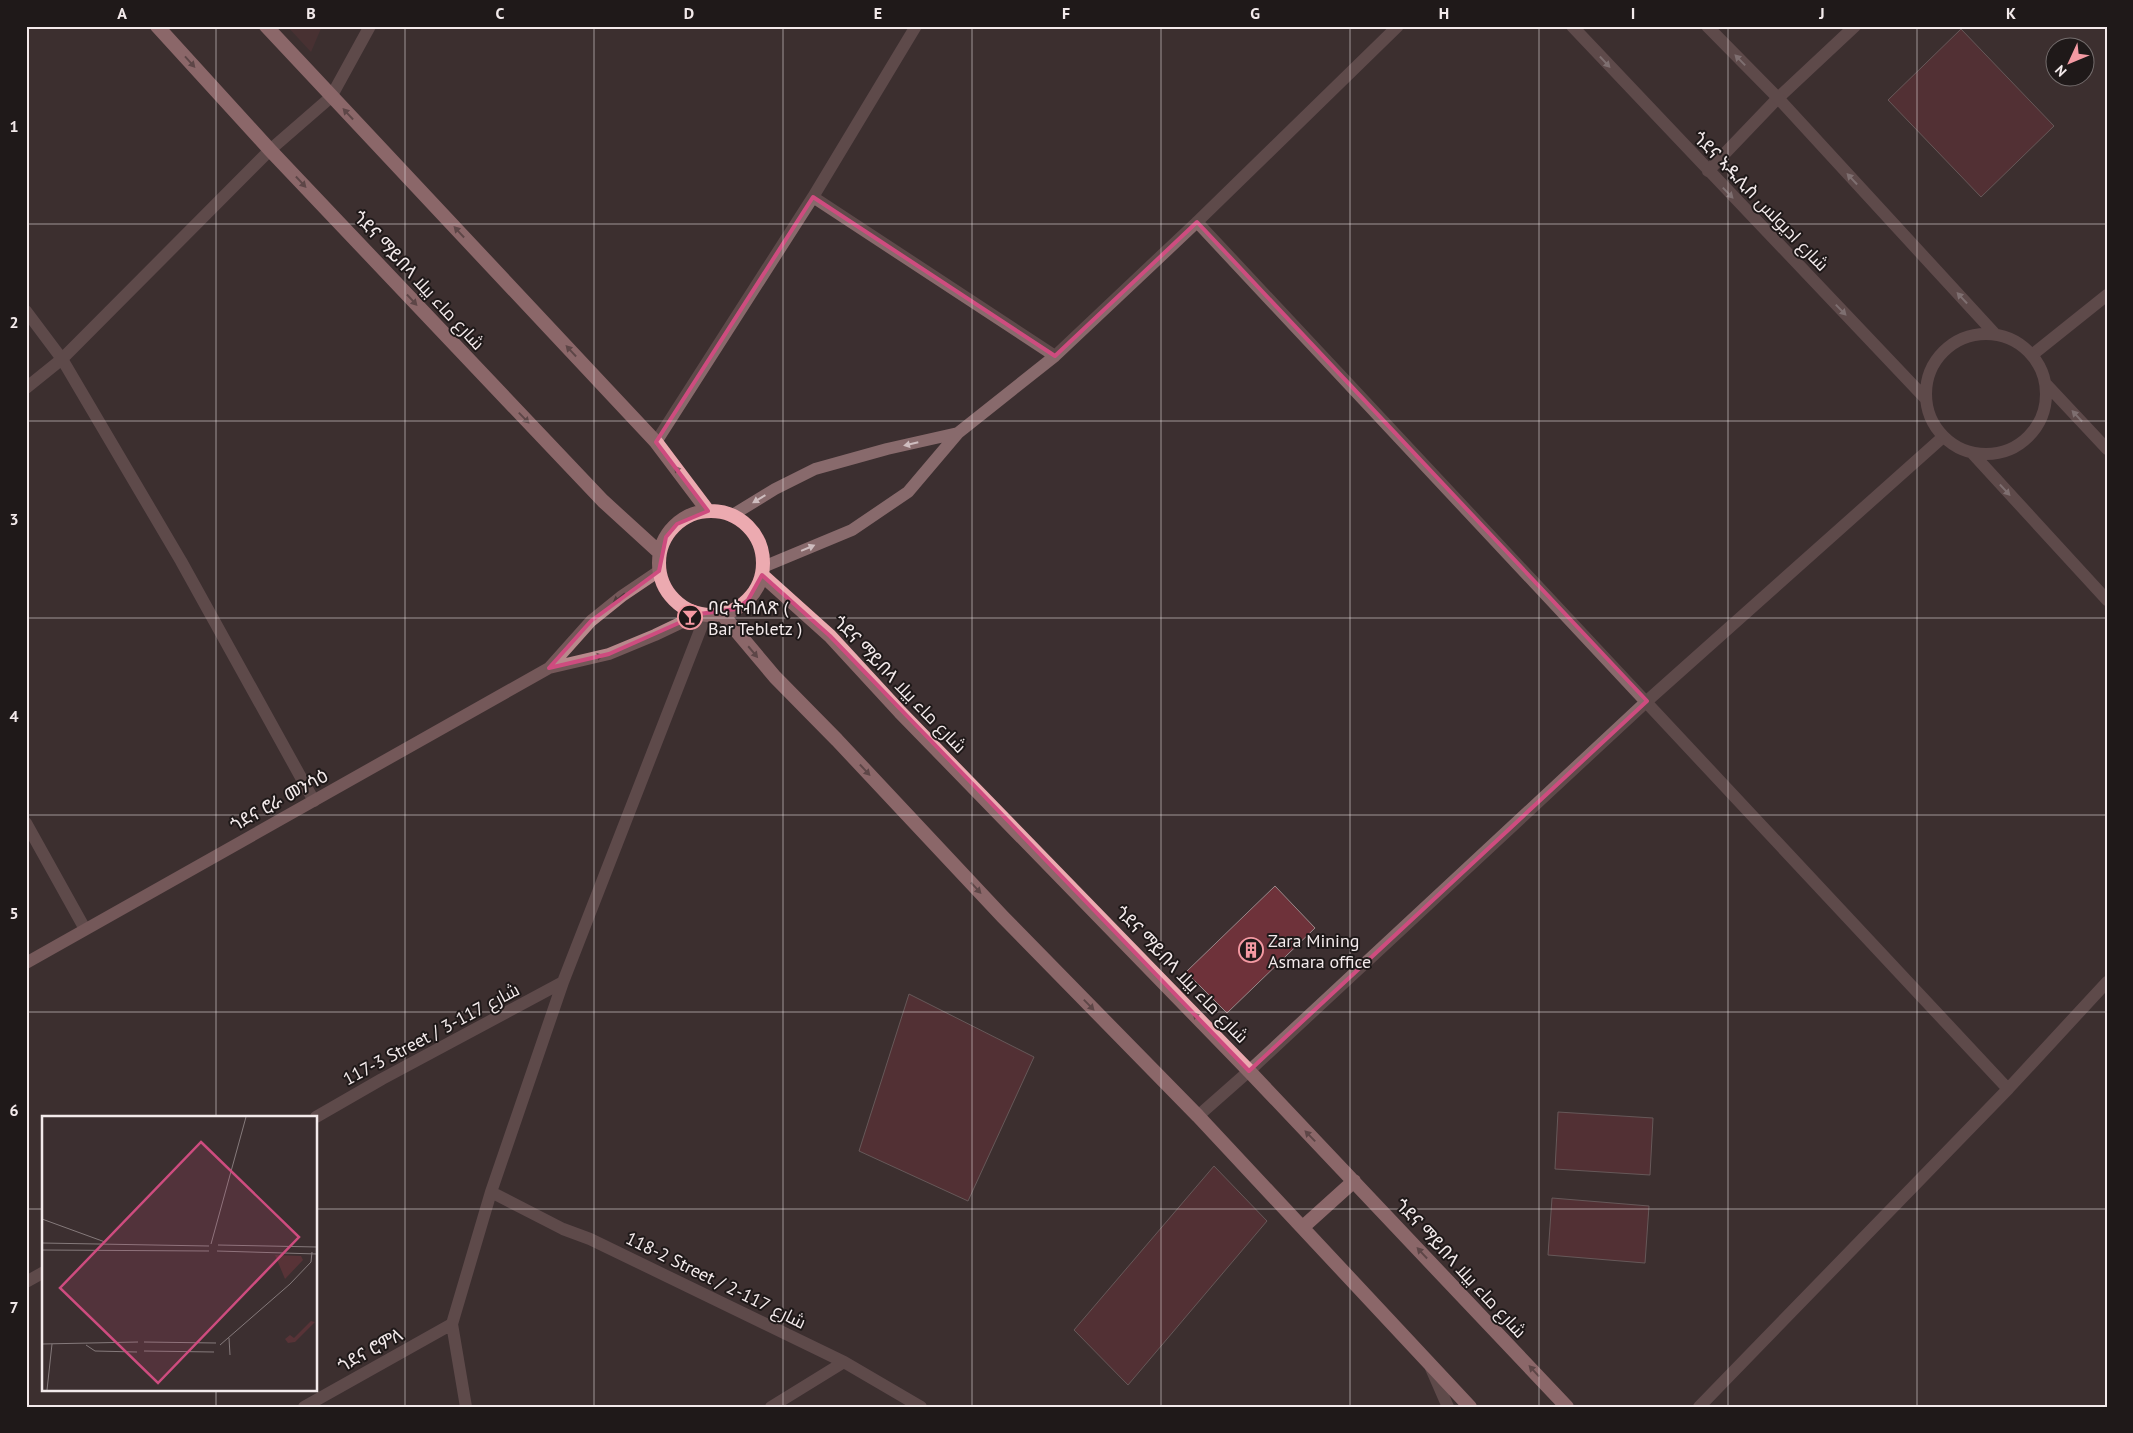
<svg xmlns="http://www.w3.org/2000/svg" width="2133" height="1433" font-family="'PT Sans',Cairo,'Noto Sans Ethiopic',sans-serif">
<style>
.green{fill:#583337}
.building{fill:#6e323a;stroke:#99898a}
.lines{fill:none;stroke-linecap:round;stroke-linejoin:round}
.minor{stroke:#886a6c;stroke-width:12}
.tertiary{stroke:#886a6c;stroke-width:12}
.secondary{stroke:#b8898c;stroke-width:12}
.trunk{stroke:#ecaab0;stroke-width:14}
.oneway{fill:#cebdbf}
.oneway2{fill:#866264}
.oneway3{fill:#644b4d}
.marked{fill:none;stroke:#ce4c7f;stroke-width:4;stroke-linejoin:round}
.grid{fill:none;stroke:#f3eaeb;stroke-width:1;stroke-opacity:0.55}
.labels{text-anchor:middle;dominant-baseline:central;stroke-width:4;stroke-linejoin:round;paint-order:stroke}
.street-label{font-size:18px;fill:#f3eaeb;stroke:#1f1919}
.poi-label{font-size:18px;fill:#f3eaeb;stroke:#1f1919;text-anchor:start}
.inset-road{fill:none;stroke:#857a7b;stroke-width:1}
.view{fill:#ce4c7f;fill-opacity:0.15;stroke:#ce4c7f;stroke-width:2.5}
.inset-edge{fill:none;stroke:#f3eaeb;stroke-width:2.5}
.neatline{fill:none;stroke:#f3eaeb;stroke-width:2}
.grid-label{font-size:16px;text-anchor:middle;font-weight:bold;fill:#f3eaeb}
</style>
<rect width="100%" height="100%" fill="#3c2f30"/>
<path class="green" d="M287,26H322L311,52Z"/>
<path class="building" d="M1961,29L2054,126L1981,197L1888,100Z
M1275,886L1315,928L1227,1013L1186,972Z
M909,994L1034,1057L968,1201L859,1151Z
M1558,1112L1653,1118L1650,1175L1555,1169Z
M1214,1166L1267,1221L1128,1385L1074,1330Z
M1552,1198L1649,1206L1645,1263L1548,1255Z"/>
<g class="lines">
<path class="minor" d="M1708,171L1778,98L1855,26
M813,197L1055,356
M1197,222L2008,1089
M26,311L62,359L181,561L314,801
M2032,355L2107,295
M26,388L62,359L270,150L331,97L370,26
M656,442L813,197L916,26
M731,516L775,489L815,469L887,449L958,433
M763,567L852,530L908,492L958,433L1055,356L1197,222L1398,26
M26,823L85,929
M1198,1116L1249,1071L1647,701L1943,437
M316,1117L382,1079L563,982
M491,1192L563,1229L590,1239L844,1362L921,1407
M26,1282L44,1272
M304,1407L452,1324
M466,1407L452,1324L491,1192L563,982L706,615
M771,1407L844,1362
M1699,1407L2008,1089L2107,982"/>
<path class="tertiary" d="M1572,26L1926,399
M1707,26L1778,98L1995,334
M1926 394a60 60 0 1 1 120 0a60 60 0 1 1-120 0Z
M2046,384L2107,449
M1973,454L2107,600
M1431,1368L1448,1407"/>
<path class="secondary" d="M549,668L591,621L622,596L659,571
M26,963L549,668L609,654L655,635L699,614"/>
<path class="trunk" d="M157,26L270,150L603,501L660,553
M266,26L656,442L708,511
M659 563a52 52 0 1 1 104 0a52 52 0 1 1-104 0Z
M762,575L830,636L900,712L1249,1071L1567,1407
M722,614L775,677L837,740L1003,917L1198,1116L1470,1407
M1303,1227L1354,1181"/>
</g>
<defs><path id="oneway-solid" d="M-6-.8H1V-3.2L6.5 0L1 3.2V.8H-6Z" transform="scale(1.25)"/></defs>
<g class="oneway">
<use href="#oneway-solid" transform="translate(1740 60) rotate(-134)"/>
<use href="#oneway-solid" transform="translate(1605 62) rotate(47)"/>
<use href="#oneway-solid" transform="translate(1852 179) rotate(-133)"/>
<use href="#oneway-solid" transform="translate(1728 193) rotate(46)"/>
<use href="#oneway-solid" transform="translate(1962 298) rotate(-133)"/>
<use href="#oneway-solid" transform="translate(1841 310) rotate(46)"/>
<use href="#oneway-solid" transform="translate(2077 416) rotate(-133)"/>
<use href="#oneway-solid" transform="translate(911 444) rotate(167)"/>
<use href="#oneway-solid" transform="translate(2005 490) rotate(47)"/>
<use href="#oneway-solid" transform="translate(759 499) rotate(149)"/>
<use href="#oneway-solid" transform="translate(808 548) rotate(-23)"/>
</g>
<g class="oneway2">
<use href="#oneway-solid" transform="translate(190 62) rotate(48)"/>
<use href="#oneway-solid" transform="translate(348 114) rotate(-133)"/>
<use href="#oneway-solid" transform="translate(301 182) rotate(47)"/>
<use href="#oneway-solid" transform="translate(459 232) rotate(-133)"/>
<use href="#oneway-solid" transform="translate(412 300) rotate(47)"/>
<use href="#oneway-solid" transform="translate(571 351) rotate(-133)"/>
<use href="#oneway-solid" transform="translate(524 418) rotate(46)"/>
<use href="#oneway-solid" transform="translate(679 472) rotate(-128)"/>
<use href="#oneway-solid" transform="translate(753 652) rotate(50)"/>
<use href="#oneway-solid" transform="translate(865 770) rotate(47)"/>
<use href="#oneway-solid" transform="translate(976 888) rotate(47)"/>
<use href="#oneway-solid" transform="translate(1089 1005) rotate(46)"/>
<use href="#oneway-solid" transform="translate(1198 1018) rotate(-134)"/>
<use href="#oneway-solid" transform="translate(1310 1136) rotate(-134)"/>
<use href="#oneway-solid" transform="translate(1422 1253) rotate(-133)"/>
<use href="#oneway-solid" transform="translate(1534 1371) rotate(-133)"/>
</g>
<g class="oneway3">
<use href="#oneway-solid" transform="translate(619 598) rotate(142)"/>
<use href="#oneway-solid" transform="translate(596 657) rotate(-13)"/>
</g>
<path d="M0 0H2133V1433H0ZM813,197L1055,356L1197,222L1647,701L1249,1071L830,636L762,575L748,600L736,609L699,614L609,654L549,668L591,621L659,571L666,537L677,524L708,511L656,442Z" fill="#3c2f30" fill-opacity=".55" fill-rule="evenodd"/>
<path class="marked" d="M813,197L1055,356L1197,222L1647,701L1249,1071L830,636L762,575L748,600L736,609L699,614L609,654L549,668L591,621L659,571L666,537L677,524L708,511L656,442Z"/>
<path class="grid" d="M216,26V1117M405,26V1407M594,26V1407M783,26V1407M972,26V1407M1161,26V1407M1350,26V1407M1539,26V1407M1728,26V1407M1917,26V1407M26,224H2107M26,421H2107M26,618H2107M26,815H2107M26,1012H2107M26,1209H44M316,1209H2107M216,1389V1407"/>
<defs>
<symbol id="bar-ring" viewBox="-11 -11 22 22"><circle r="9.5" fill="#1f1919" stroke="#f49aa3" stroke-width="1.5"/><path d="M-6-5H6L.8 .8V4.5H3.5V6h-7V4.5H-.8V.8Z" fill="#f49aa3"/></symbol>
<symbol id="building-ring" viewBox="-11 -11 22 22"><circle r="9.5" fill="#1f1919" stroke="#f49aa3" stroke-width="1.5"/><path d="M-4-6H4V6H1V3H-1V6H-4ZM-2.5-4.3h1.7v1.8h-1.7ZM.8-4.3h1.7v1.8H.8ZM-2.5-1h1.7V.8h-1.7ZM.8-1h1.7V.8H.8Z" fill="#f49aa3"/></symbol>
</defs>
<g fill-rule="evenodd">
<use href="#bar-ring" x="676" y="603" width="28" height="28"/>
<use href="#building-ring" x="1237" y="936" width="28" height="28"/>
</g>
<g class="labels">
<g class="street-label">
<text transform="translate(1761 201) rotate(46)">ጎደና ኣዱሊስ شارع اديولس</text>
<text transform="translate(419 280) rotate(47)">ጎደና ማይበላ شارع ماء بيلا</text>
<text transform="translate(900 684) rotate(46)">ጎደና ማይበላ شارع ماء بيلا</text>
<text transform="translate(279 800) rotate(-29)">ጎደና ሮራ መንሳዕ</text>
<text transform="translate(1182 974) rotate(46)">ጎደና ማይበላ شارع ماء بيلا</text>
<text transform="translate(431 1034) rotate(-28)">117-3 Street / شارع 117-3</text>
<text transform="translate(1461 1268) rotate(47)">ጎደና ማይበላ شارع ماء بيلا</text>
<text transform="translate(716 1280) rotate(26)">118-2 Street / شارع 117-2</text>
<text transform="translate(370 1350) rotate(-29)">ጎደና ሮምለ</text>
</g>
<g class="poi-label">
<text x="708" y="607">ባር ትብለጽ (<tspan x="708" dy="21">Bar Tebletz )</tspan></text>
<text x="1268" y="940">Zara Mining<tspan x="1268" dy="21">Asmara office</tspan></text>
</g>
</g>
<g transform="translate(42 1116)">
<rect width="275" height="275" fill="#3c2f30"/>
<path d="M233,139L259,140L261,144L243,163ZM269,205L273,206L253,226L246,227L243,223L248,219L252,222Z" fill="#583337"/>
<path class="inset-road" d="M0,103L63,126M0,127L167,130M169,128L204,1M176,129L275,131M0,134L167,135M175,135L275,138M187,222L188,239M102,226L174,227M0,228L96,226M44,229L53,235L95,236M178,229L248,168L269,146L270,136M102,235L172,236M5,274L10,228"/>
<path class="view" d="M159,26L257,121L116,267L18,172Z"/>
<rect width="275" height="275" class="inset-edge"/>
</g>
<rect width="2133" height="1433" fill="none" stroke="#1f1919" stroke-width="55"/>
<g transform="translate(2070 62) rotate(226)"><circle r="24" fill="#1f1919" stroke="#746d6d"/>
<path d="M0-4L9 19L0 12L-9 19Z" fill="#f49aa3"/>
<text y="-8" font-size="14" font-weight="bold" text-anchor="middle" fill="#f3eaeb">N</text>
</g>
<rect x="28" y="28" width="2078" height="1378" class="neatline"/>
<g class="grid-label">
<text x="122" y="19">A</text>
<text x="311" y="19">B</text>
<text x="500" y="19">C</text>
<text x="689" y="19">D</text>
<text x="878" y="19">E</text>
<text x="1066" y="19">F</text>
<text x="1255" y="19">G</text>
<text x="1444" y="19">H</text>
<text x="1633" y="19">I</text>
<text x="1822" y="19">J</text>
<text x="2011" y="19">K</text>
<text x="14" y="132">1</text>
<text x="14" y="328">2</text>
<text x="14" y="525">3</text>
<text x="14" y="722">4</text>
<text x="14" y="919">5</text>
<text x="14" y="1116">6</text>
<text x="14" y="1313">7</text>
</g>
</svg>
